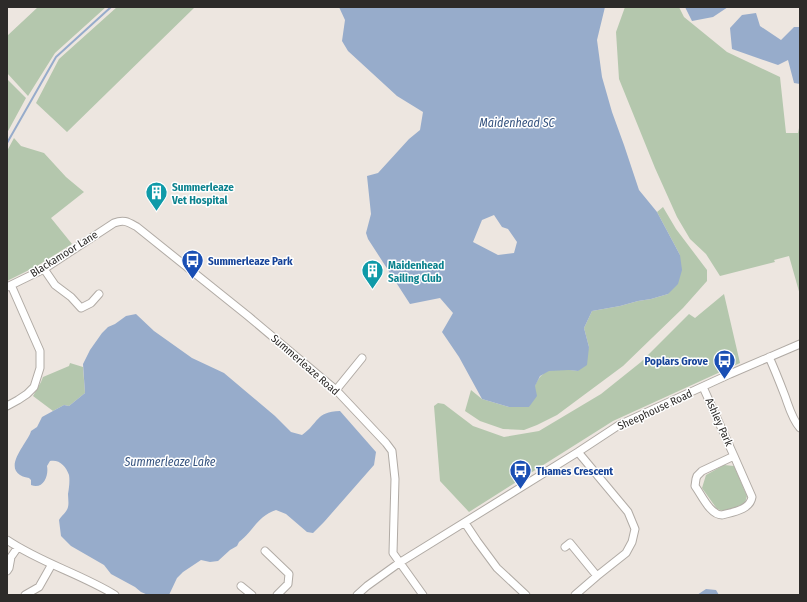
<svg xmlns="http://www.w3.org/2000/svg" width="807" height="602" font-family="'Fira Sans Condensed',sans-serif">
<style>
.green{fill:#b4c7ad}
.water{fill:#97accb;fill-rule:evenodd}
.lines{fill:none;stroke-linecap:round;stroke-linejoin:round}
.stream{stroke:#97accb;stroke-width:2}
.street-casing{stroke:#b1aba5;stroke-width:9}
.street{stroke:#fff;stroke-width:7}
.labels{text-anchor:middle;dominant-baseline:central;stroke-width:3;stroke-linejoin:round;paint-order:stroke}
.culture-label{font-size:11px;font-weight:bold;fill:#0d838f;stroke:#fff;text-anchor:start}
.street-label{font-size:11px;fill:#2d2b29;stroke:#fff}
.transit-label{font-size:11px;font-weight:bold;fill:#164399;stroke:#fff;text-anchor:start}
.water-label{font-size:12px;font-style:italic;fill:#35537f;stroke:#fff}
</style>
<rect width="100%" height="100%" fill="#ede6e0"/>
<path class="green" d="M38,7H106L55,53L28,96L7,73V36Z
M117,7H195L67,132L36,103L59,59Z
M625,7H679L684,17L727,52L780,77L786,133H798L800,123V295L789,256L774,260L775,262L720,276L706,254L690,239L677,217L655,168L619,79L616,32Z
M7,79L26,98L7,133Z
M14,138L21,146L44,153L66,177L84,192L51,218L72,244L37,266L7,281V151Z
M663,207L676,229L707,270V281L683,308L623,366L557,415L537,425L524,430L503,429L480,421L465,411L471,390L482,399L509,407H529C532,395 535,376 548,371C554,369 571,370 578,371L589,347L584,328L592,311L620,306L638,301L651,299L668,294L680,255L657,212Z
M724,294L740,363L613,421L469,512L440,481L434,406L438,403L444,404L473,426L504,437L539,431L601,394L641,362L689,314L695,318Z
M70,363L83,367L85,393L69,406L64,405L53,411L33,396L41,382L43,377L69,366Z
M724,465L734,466L747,496L745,503L726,512L717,509L702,488L706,475Z"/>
<path class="water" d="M339,7H605L597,40L602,77L612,112L624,145L639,190L657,212L680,255L682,270L678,284L668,294L651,299L638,301L620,306L592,311L584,328L589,347L587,365L578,371L569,370L549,371L540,376L535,386L537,396L529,407H509L482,399L459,357L442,332L453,313L440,298L410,304L368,239L366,233L371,214L367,176L378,173L409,139L420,130L423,112L397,96L348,51L342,41L345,20ZM494,215L502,227L508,229L517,242L514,253L498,255L473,242L482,220Z
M685,7H728L713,17L692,21Z
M756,13L760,26L781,40L794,27H800V84L794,83L788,60L778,65L732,49L730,28L742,15Z
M136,314L154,331L192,358L224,373L275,416L291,432L302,435C319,423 315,412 340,411L376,452L374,465L324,522L313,533L307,532L286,514L276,510C256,517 254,531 239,542L237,546L230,550L218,561L210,562L201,560L183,572L177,578L169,595H148L141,592L135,587L111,574L104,565L71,546L61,536L59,520C62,515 67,512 68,507C69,503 68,498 68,494C69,488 70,481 69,475C66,466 59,459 50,461L47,466C49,476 43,490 31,485V480L29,478C26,477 23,477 20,475C4,465 29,441 31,431L37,427L42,417L64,405L69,406L85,393L83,364L90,350L102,333L108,327L115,324L126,316Z
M706,589L716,590L719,595H697Z"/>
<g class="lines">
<path class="stream" d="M7,143L56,57L111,7"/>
<defs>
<path id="street" d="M44,269L55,285L71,297L81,308L91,303L99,294
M7,287L44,269L114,223C124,219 128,222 137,227L248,316L336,390L386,443L392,451L395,479L393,553L423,595
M769,357C775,370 780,383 785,396C789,407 792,419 800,428
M703,387L734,456
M336,390L362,358
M7,406L18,400L27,394L34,387L40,368V351L11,285
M734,456L752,497C750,510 733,512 722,515C711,515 703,498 697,489L695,486L696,479L697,476L702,471Z
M465,523L477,541L497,568L526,595
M7,540C41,563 81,574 115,595
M565,547L570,543L597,576
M265,551L289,574L288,584L277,595
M7,571L9,568L11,557L18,547
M241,586L252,595
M25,595L39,587L52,564
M357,595L367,586L399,563L578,452L619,425L730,374L800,344
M575,595L597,576L626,553L632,542L635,529L628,512L578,452"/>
</defs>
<use href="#street" class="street-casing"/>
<use href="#street" class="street"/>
</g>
<defs>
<symbol id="building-pin" viewBox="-11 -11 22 30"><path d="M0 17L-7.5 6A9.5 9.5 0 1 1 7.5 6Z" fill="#0f9aa8" stroke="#fff"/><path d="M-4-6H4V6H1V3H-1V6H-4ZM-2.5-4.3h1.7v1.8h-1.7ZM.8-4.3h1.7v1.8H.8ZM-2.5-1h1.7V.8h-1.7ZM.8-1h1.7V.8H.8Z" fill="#fff"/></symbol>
<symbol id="bus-pin" viewBox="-11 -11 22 30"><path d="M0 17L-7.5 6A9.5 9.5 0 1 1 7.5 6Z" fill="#1a4fb4" stroke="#fff"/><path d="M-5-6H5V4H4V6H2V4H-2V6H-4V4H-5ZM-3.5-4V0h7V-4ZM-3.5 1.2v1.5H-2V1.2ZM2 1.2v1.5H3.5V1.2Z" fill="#fff"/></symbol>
</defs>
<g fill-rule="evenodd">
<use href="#building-pin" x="144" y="180" width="25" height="34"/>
<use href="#bus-pin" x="180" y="248" width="25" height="34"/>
<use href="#building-pin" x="360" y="258" width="25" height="34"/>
<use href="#bus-pin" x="712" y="348" width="25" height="34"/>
<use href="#bus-pin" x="508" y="458" width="25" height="34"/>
</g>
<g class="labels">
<g class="culture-label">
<text x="172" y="187">Summerleaze<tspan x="172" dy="13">Vet Hospital</tspan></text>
<text x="388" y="265">Maidenhead<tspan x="388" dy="13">Sailing Club</tspan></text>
</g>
<g class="street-label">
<text transform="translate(64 254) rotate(-32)">Blackamoor Lane</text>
<text transform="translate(305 365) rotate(41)">Summerleaze Road</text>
<text transform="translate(655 410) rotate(-25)">Sheephouse Road</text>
<text transform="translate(719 422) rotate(66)">Ashley Park</text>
</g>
<g class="transit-label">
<text x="208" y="261">Summerleaze Park</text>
<text x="708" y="361" text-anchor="end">Poplars Grove</text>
<text x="536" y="471">Thames Crescent</text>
</g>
<g class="water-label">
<text x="517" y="123">Maidenhead SC</text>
<text x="170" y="462">Summerleaze Lake</text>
</g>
</g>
<rect width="807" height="602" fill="none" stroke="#2d2b29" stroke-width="16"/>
</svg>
